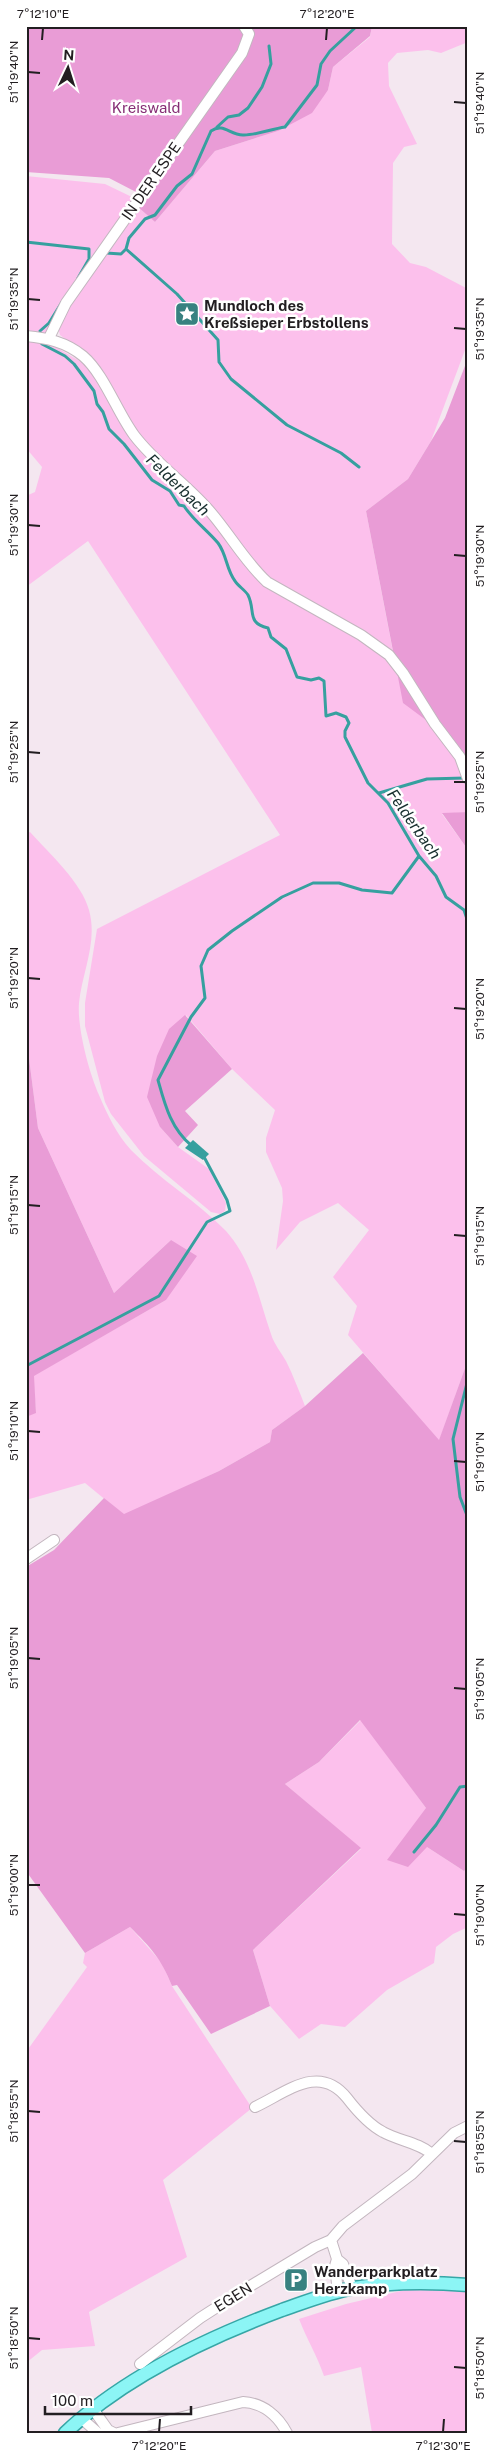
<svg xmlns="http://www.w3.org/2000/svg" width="494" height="2459" font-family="'Public Sans',sans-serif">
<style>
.green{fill:#fcc0ec}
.forest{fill:#e99cd6}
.water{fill:#36a09f}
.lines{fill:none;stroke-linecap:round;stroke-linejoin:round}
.stream{stroke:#36a09f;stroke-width:3}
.minor-casing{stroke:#c3b6bf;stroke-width:12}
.major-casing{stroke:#36a6a6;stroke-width:15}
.minor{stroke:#fff;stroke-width:10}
.major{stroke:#8cf5f5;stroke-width:12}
.ticks{fill:none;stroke:#221e21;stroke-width:2}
.labels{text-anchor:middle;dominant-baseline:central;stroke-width:5;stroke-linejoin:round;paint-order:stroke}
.park-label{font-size:15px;fill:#862e75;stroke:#fff}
.street-label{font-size:15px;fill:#221e21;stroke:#fff}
.poi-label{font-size:15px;font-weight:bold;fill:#221e21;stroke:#fff;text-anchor:start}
.water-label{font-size:16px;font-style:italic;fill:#172e2e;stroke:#fff}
.neatline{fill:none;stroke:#221e21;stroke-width:2}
.ticks-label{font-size:12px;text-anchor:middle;fill:#221e21}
</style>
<rect width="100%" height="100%" fill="#f4e7f0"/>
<path class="green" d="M372,26H468V42L441,53L428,50L397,53L388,63L389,86L417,144L404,147L393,163L392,244L410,263L426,267L468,289V342L431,441L408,479L366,511L393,652L261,574L147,448L114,400L69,342L60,335L58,327L75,299L138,207L155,222L215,151L278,131L328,90L333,67L370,37Z
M26,176L105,184L132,197L127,211L48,332L44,335H26Z
M26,340L49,343L88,366L110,404L205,507L248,566L389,659L458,760L468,790V812L442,814L468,850V1360L439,1441L348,1335L357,1306L333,1277L369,1230L338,1203L300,1222L276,1250L283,1201L282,1188L266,1152V1138L275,1110L232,1069L186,1015L160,1127L178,1147L209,1169L226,1203L225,1211L220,1214L211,1212L144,1156L111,1114L105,1102L85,1026V1003L97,929L280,835L88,541L26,587V496L35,492L42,467L26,448Z
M30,832C49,853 82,883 89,910C98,942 82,972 79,1003C77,1028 89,1072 99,1095C107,1114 117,1135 131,1150C160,1180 197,1201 226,1231C252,1260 259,1299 271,1334C274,1344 281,1352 286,1361C293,1375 299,1391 305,1406L272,1430L270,1442L219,1471L124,1515L85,1483L26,1500V1417L36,1412L33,1376L166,1300L171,1240L114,1293L38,1128L26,1035V833Z
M361,1720L426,1808L427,1847L464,1871L468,1867V1927L453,1934L436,1947L434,1963L387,1990L345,2027L321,2024L299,2039L270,2006L253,1950L361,1849L285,1784L319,1762Z
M130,1927L162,1963L172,1986L252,2108L163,2180L187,2257L89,2312L95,2346L42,2350L26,2363V2052L87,1967L83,1963L85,1953Z
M405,2290H468V2433H372L361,2367L324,2376C317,2355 307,2340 299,2319L346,2304Z"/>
<path class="forest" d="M26,26H372L370,36L333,67L328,90L312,113L278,131L215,151L155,222L138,207L136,192L109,178L26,172Z
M468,358V758L466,759L434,726L403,703L366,511L408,479L445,418Z
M468,812V850L442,813Z
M185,1015L232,1069L185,1111L198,1125L178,1147L160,1127L147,1097L157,1056L169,1029Z
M26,1035L38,1128L114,1293L171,1240L197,1256L166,1300L34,1376L36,1413L26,1417Z
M363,1353L439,1440L468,1360V1867L464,1871L427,1847L408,1867L387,1860L426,1808L360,1720L319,1762L285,1784L361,1848L253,1950L270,2006L211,2034L177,1985L172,1986C161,1958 151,1948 130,1927L85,1953L26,1871V1567L54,1550L104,1498L124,1514L219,1471L270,1442L272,1430L305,1406Z"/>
<path class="water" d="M193,1140L209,1154L203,1160L185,1148Z"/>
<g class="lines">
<path class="stream" d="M217,127L228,117L239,115L248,108L262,87L271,64L269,46
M26,242L89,249V259L78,278
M126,249L177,294L218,340L219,362L231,379L287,425L341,453L359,467
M106,253L121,254L126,249L129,238L145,219L155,215L177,186L192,174L211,131C224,122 230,136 244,135C257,135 271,129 285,127L317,85L321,64L330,51L357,26
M40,331L49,323L62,302
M42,344L65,356L74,364L94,391L97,404L103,412L109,429L124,444L152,480L170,491L179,505L184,506C193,520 207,530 218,543C227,555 226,569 235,581C238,586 245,590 248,595C256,611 246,623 268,628L271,637L286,649L297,677L311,680L319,678L324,681L326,716L336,713L346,717L349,723L345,731V737L368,783L388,803L419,856L436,876L446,897L464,910L468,922
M379,793L427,779L465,778
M192,1146C171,1129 165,1105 158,1080L191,1017L205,998L201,966L208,950L232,931L282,897L313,883H339L362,890L392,893L419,856
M26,1366L159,1296L207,1222L230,1211L227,1200L203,1155
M468,1379L453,1439L460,1497L468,1518
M414,1852L436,1825L460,1787L468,1786"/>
<defs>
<path id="minor" d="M26,336C47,338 66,342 83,356C104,374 117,412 134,435C155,463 185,483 207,508C228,531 244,561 267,582L361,635L389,655L403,673L435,724L460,757L468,779
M49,338L66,303L242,53L249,34L244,26
M26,1559L54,1540
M255,2107C287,2092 319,2063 347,2098C357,2111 368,2124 383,2132C399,2141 418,2142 432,2154
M331,2240L337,2259L343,2264L352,2288
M337,2259L335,2266L338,2292
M140,2364L200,2318L242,2291L315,2247L331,2240L343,2226L412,2174L454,2133L468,2126
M93,2409L108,2430L114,2433
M81,2418L98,2433
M118,2433L243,2402C263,2403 278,2416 287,2433"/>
<path id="major" d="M65,2433C123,2378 207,2338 282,2310C305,2302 330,2292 354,2288C391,2282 430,2282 468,2285"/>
</defs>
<use href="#minor" class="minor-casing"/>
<use href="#major" class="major-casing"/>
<use href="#minor" class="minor"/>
<use href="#major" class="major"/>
</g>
<path class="ticks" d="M42,40L43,28M326,40L327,28M28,72L40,73M454,102L466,103M28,299L40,300M454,328L466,329M28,525L40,526M454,555L466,556M28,752L40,753M454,782H466M28,978L40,979M454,1008L466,1009M28,1205L40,1206M454,1235L466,1236M28,1431L40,1432M454,1461L466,1462M28,1658L40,1659M454,1688L466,1689M28,1885H40M454,1914L466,1915M28,2111L40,2112M454,2141L466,2142M28,2338L40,2339M454,2367L466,2368M159,2432L160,2419M443,2432L444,2419"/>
<defs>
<symbol id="sight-square" viewBox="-11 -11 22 22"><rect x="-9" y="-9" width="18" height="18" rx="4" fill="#388180" stroke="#fff"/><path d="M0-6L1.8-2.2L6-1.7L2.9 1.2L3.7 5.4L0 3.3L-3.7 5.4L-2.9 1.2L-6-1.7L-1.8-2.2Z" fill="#fff"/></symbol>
<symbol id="parking-square" viewBox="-11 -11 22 22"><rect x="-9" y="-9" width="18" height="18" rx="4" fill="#388180" stroke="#fff"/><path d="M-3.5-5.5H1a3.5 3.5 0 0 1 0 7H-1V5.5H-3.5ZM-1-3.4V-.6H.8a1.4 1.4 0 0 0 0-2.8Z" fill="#fff"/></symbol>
</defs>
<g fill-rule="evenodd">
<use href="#sight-square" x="173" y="300" width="28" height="28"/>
<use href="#parking-square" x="282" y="2266" width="28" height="28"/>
</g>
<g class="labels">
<g class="park-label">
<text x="146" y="107">Kreiswald</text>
</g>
<g class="street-label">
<text transform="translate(151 181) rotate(-55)">IN DER ESPE</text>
<text transform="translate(233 2297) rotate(-32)">EGEN</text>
</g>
<g class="poi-label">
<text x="204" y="305">Mundloch des<tspan x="204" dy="17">Kreßsieper Erbstollens</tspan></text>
<text x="314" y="2271">Wanderparkplatz<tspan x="314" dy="17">Herzkamp</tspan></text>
</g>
<g class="water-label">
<text transform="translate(178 485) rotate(44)">Felderbach</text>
<text transform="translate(414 824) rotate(55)">Felderbach</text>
</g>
</g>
<rect width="494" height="2459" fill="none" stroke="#ffffff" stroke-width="55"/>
<g transform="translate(68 68) rotate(4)" stroke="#ffffff" stroke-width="4" paint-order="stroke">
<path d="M0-4L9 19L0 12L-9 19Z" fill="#221e21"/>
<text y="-8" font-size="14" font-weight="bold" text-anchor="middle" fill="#221e21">N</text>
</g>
<path d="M45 2406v8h146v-8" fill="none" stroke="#221e21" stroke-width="2.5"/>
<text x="52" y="2406" font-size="15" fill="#221e21" stroke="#ffffff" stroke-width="4" paint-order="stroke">100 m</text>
<rect x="28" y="28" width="438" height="2404" class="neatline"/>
<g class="ticks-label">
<text x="43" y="18">7°12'10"E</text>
<text x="327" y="18">7°12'20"E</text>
<text transform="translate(14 72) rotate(-90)" y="4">51°19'40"N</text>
<text transform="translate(480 103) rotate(-90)" y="4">51°19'40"N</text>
<text transform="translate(14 299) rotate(-90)" y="4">51°19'35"N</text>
<text transform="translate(480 329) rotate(-90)" y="4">51°19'35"N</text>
<text transform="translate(14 525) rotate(-90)" y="4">51°19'30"N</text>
<text transform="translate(480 556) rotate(-90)" y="4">51°19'30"N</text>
<text transform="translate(14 752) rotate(-90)" y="4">51°19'25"N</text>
<text transform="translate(480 782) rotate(-90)" y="4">51°19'25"N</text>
<text transform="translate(14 978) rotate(-90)" y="4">51°19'20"N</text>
<text transform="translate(480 1009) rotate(-90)" y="4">51°19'20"N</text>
<text transform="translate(14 1205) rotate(-90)" y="4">51°19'15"N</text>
<text transform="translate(480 1236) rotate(-90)" y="4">51°19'15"N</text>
<text transform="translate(14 1431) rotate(-90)" y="4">51°19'10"N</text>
<text transform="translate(480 1462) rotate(-90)" y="4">51°19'10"N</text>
<text transform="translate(14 1658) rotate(-90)" y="4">51°19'05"N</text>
<text transform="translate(480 1689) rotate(-90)" y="4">51°19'05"N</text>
<text transform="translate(14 1885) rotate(-90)" y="4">51°19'00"N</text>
<text transform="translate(480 1915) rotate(-90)" y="4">51°19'00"N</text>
<text transform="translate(14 2111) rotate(-90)" y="4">51°18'55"N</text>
<text transform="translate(480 2142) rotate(-90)" y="4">51°18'55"N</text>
<text transform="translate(14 2338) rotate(-90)" y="4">51°18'50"N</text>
<text transform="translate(480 2368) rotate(-90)" y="4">51°18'50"N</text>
<text x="159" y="2450">7°12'20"E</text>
<text x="443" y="2450">7°12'30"E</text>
</g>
</svg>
